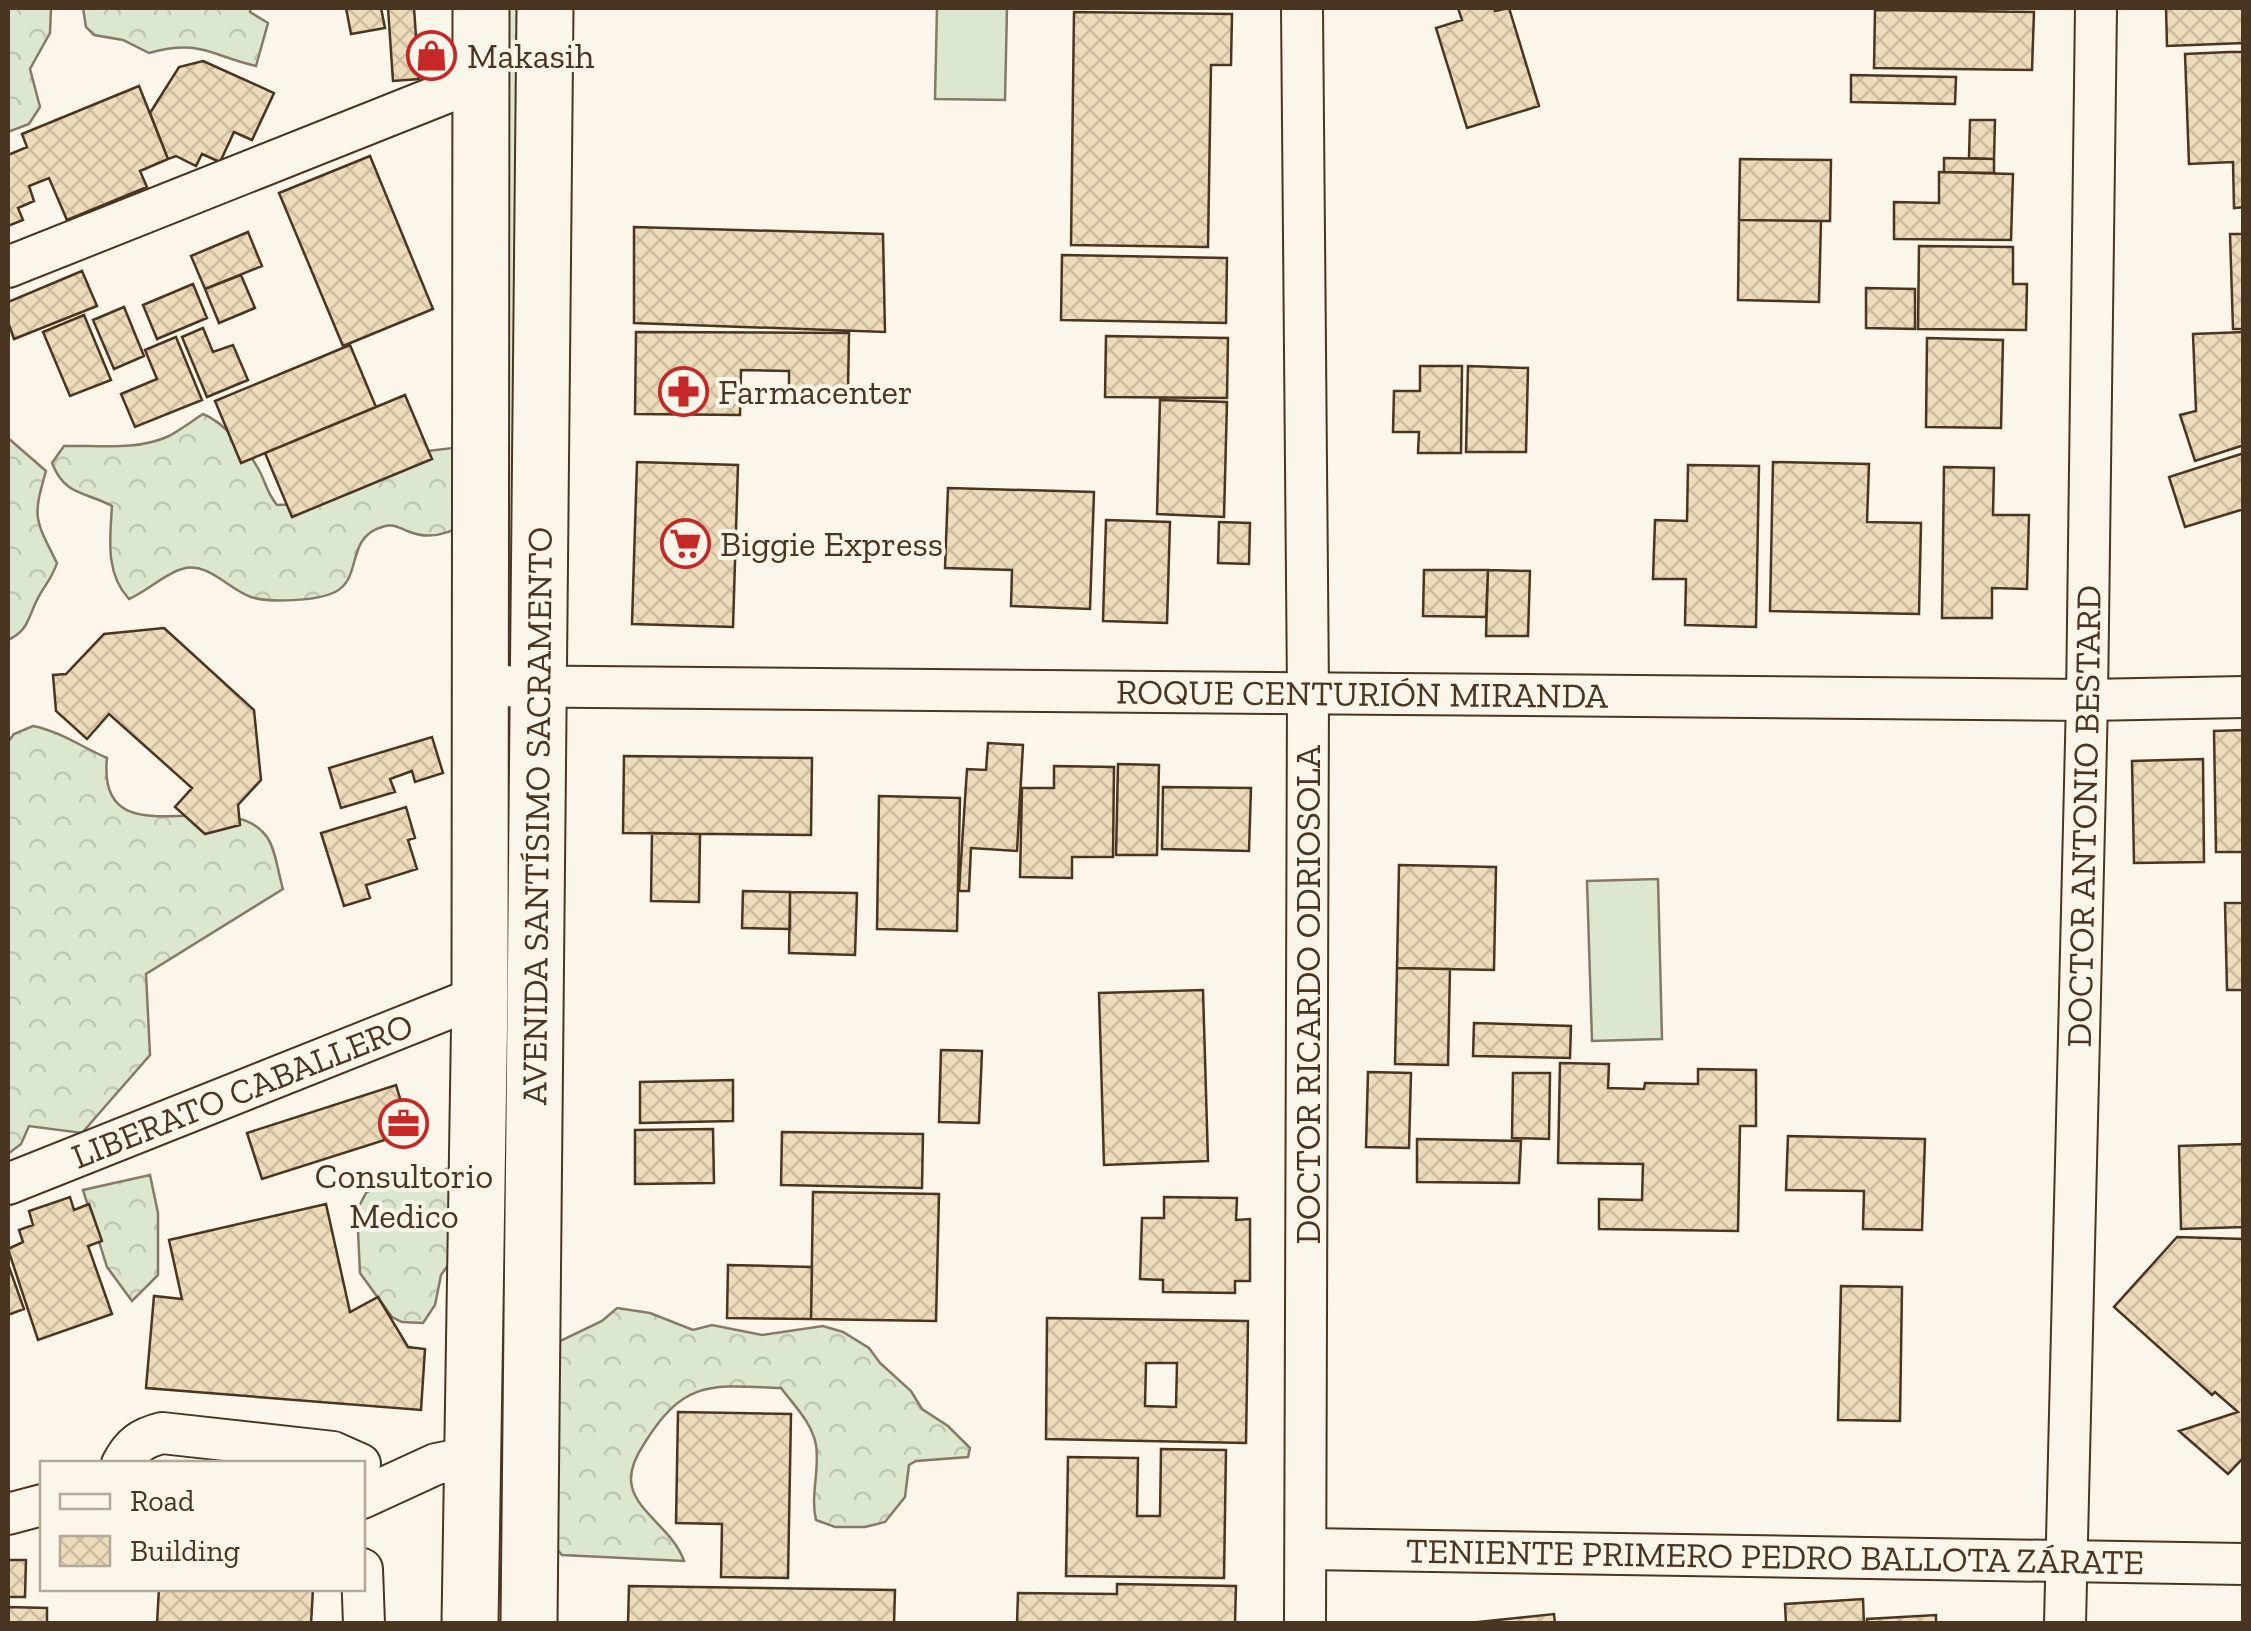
<svg xmlns="http://www.w3.org/2000/svg" width="2251" height="1631" font-family="'Zilla Slab',serif">
<style>
.grass{fill:url(#grass-tufts);stroke:#887966;stroke-width:2.5}
.forest{fill:url(#forest-crowns);stroke:#887966;stroke-width:2.5}
.pitch{fill:#dce7d0;stroke:#887966;stroke-width:2.5}
.building{fill:url(#building-cross-hatch);stroke:#4a3520;stroke-width:2.5;fill-rule:evenodd}
.lines{fill:none;stroke-linecap:round;stroke-linejoin:round}
.street-casing{stroke:#4a3520;stroke-width:44}
.primary-casing{stroke:#4a3520;stroke-width:59}
.street{stroke:#fbf6e9;stroke-width:40}
.primary{stroke:#fbf6e9;stroke-width:55}
.labels{text-anchor:middle;dominant-baseline:central;stroke-width:8;stroke-linejoin:round;paint-order:stroke}
.poi-label{font-size:35px;fill:#4a3520;stroke:#fbf6e9;text-anchor:start}
.street-label{font-size:35px;fill:#4a3520;stroke:#fbf6e9}
</style>
<defs>
<pattern id="grass-tufts" width="24" height="20" patternUnits="userSpaceOnUse" patternTransform="scale(2.5)"><rect width="24" height="20" fill="#dce7d0"/><path d="M3 7l-1-3M5 7V3M7 7l1-3M15 17l-1-3M17 17v-4M19 17l1-3" fill="none" stroke="#bec7b2"/></pattern>
<pattern id="forest-crowns" width="20" height="18" patternUnits="userSpaceOnUse" patternTransform="scale(2.5)"><rect width="20" height="18" fill="#dce7d0"/><path d="M2 6a3 3 0 1 1 6 0M12 15a3 3 0 1 1 6 0" fill="none" stroke="#bec7b2"/></pattern>
<pattern id="building-cross-hatch" width="8" height="8" patternUnits="userSpaceOnUse" patternTransform="scale(2.5)"><rect width="8" height="8" fill="#ecdcbc"/><path d="M0 0l8 8M0 8l8-8" fill="none" stroke="#ccbda1"/></pattern>
</defs>
<rect width="100%" height="100%" fill="#fbf6e9"/>
<path class="grass" d="M507,8H518L513,639L507,640Z"/>
<path class="forest" d="M8,8H51L50,33L30,69L40,107L29,124L8,132Z
M83,8H251L250,12L268,23L256,66C209,55 201,39 149,53L123,40L94,35L86,27Z
M203,414C223,422 248,450 259,470C266,483 267,493 277,505L298,504L410,453L453,448L465,463L468,522C451,533 430,540 410,532C398,528 395,523 382,527C345,538 363,578 335,592C317,601 270,603 251,597C228,589 208,561 182,569C166,573 146,592 129,599C105,573 110,539 112,506C84,491 65,496 52,463L64,446C98,445 137,451 169,436C180,430 192,421 203,414Z
M8,438L46,471C32,519 35,519 57,563C52,579 43,587 37,600C28,618 28,631 8,640Z
M33,726C59,731 82,747 107,758C96,864 228,781 267,837C276,850 278,873 283,889L146,974L150,1055L82,1133L29,1126L21,1144L8,1154V742L14,734Z
M446,1169L463,1199L458,1251L441,1275L435,1305L423,1323L402,1322L392,1317L360,1273L357,1210L366,1193L384,1182Z
M150,1175L158,1213V1275L132,1301L107,1267L83,1190Z
M617,1308L650,1313L693,1330L712,1325L762,1335L823,1326L843,1332L869,1348L880,1363L911,1391L922,1409L948,1426L970,1448L968,1457L916,1461L909,1465L905,1497L885,1522L865,1527H835L816,1520C810,1495 820,1470 816,1445C812,1423 794,1405 781,1388C711,1385 684,1379 644,1444C636,1456 628,1471 632,1487C638,1513 674,1531 684,1561L562,1555L555,1547L558,1342L602,1321Z"/>
<path class="pitch" d="M937,8H1007L1005,100L935,99Z
M1658,879L1662,1039L1592,1041L1587,881Z"/>
<path class="building" d="M346,8H381L385,28L351,34Z
M388,8H414L419,79L393,81Z
M1458,8H1494L1495,11L1509,8L1539,106L1467,128L1436,28L1462,20Z
M2166,8H2244V43L2167,46Z
M1875,10L2034,12L2032,70L1874,68Z
M1074,12L1232,14L1231,65H1211L1208,247L1071,245Z
M2229,52H2244V207L2234,208L2233,162L2189,164L2185,54Z
M203,61L274,93L252,140L234,132L220,162L202,154L196,166L176,156L168,159L150,113L179,67Z
M1851,75L1956,77L1955,104L1851,102Z
M139,86L168,159L140,171L147,187L67,220L49,178L29,186L34,201L18,208L23,220L8,226V155L27,147L22,134Z
M1970,120H1995L1994,159L1969,158Z
M370,156L433,309L343,346L279,193Z
M1944,158L1994,159V173L1944,172Z
M1740,159L1831,160L1830,221L1739,220Z
M1939,172L2013,174L2011,240L1894,239V202L1939,203Z
M1739,220L1821,221L1819,302L1738,300Z
M634,227L883,234L885,332L634,323Z
M248,232L262,266L205,289L191,256Z
M2230,234H2244V329H2233Z
M1919,246L2013,247V284H2027L2026,330L1918,329Z
M1062,255L1227,258L1226,323L1061,320Z
M82,271L97,306L14,339L8,322V302Z
M241,275L255,308L219,323L205,289Z
M193,284L207,318L157,339L143,305Z
M1866,288L1915,289V329L1866,328Z
M124,307L144,356L114,369L93,320Z
M84,315L111,380L70,396L43,332Z
M203,328L213,352L233,345L248,380L207,397L182,337Z
M636,332L849,333L848,390H789V371L741,370L740,415L635,414Z
M2244,332V445L2195,461L2180,415L2196,411L2193,334Z
M1106,336L1228,338L1227,398L1105,397Z
M176,337L202,400L135,427L121,394L157,379L145,350Z
M1927,338L2003,340L2001,428L1926,427Z
M350,345L376,407L241,463L215,401Z
M1420,366H1462L1461,453H1418L1419,432H1393L1394,391H1420Z
M1468,366L1528,368L1526,452H1466Z
M405,395L432,459L292,517L265,453Z
M1160,400L1227,402L1224,517L1157,514Z
M2244,453V509L2185,527L2169,477Z
M637,462L738,465L733,627L632,624Z
M1773,462L1869,464L1867,522L1921,523L1919,614L1770,611Z
M1688,465L1759,466L1756,627L1685,625L1686,579H1653L1655,520L1687,521Z
M1944,467L1994,468L1993,515H2029L2027,589L1992,588V618H1942Z
M948,488L1094,492L1090,609L1011,606L1012,570L945,568Z
M1106,520L1170,522L1167,623L1103,621Z
M1219,522L1250,523L1249,564L1218,563Z
M1424,570H1488L1486,617L1423,616Z
M1488,570L1530,571L1528,636H1486Z
M164,628L254,710L261,780L238,805L240,825L205,834L175,807L192,788L109,714L87,739L56,711L53,675L66,674L104,634Z
M2244,730V852H2216L2214,731Z
M432,737L443,773L415,782L412,771L390,779L395,792L341,808L329,768Z
M988,743L1023,745L1017,851L971,848L969,891H959L967,769L986,770Z
M624,756L812,758L811,835L623,833Z
M2203,759L2204,862L2134,863L2132,761Z
M1118,764L1159,765L1157,855H1116Z
M1054,766L1114,767L1113,857H1072V878L1020,877L1022,788H1054Z
M1163,787L1251,788L1249,851L1162,849Z
M879,796L960,798L957,931L877,929Z
M406,807L415,838L408,840L417,869L366,885L370,898L344,906L321,833Z
M652,833L700,834L699,902L651,901Z
M1399,865L1496,867L1494,970L1397,968Z
M743,891L790,892V929L742,928Z
M790,892L857,893L855,955L789,953Z
M2225,903H2244V990H2227Z
M1397,968L1450,969L1448,1065L1395,1064Z
M1203,990L1208,1161L1104,1165L1099,993Z
M1474,1023L1571,1026L1570,1058L1473,1056Z
M941,1050L982,1051L979,1123L939,1122Z
M1560,1063L1609,1064L1608,1088L1644,1089L1645,1083L1698,1084V1069L1756,1070V1126H1740L1738,1231L1599,1229V1199L1642,1200L1643,1164L1558,1163Z
M1368,1072L1411,1073L1409,1148L1366,1147Z
M1513,1073H1550L1549,1139L1512,1138Z
M733,1080V1121L640,1123V1082Z
M396,1085L410,1132L262,1179L247,1133Z
M713,1129L714,1183L635,1184V1130Z
M782,1132L923,1134L922,1188L781,1185Z
M1788,1136L1925,1139L1922,1230L1863,1229L1864,1191L1786,1190Z
M1417,1139L1521,1141L1519,1183L1417,1182Z
M2244,1144V1227L2181,1229L2179,1146Z
M813,1192L939,1194L936,1321L811,1319Z
M70,1197L74,1210L89,1204L102,1241L88,1246L112,1314L38,1340L8,1249L23,1242L19,1230L33,1225L29,1211Z
M1164,1197L1237,1198L1236,1220L1250,1219V1281H1235V1293L1163,1292V1280L1140,1279L1142,1218H1164Z
M326,1204L350,1312L378,1297L408,1347L425,1349L421,1410L146,1388L154,1296L182,1299L169,1240Z
M2177,1237L2244,1239V1457L2228,1474L2179,1431L2238,1412L2215,1392L2212,1395L2114,1307Z
M8,1264L24,1309L8,1315Z
M728,1265L812,1267L811,1319L727,1318Z
M1841,1286L1902,1287L1900,1421L1838,1420Z
M1047,1318L1248,1321L1246,1443L1046,1439ZM1146,1363H1177L1176,1407L1145,1406Z
M678,1412L791,1414L788,1578L721,1577L722,1524L676,1523Z
M1161,1449L1226,1450L1224,1578L1066,1576L1068,1457L1138,1458L1137,1516H1160Z
M8,1560H26L25,1597H8Z
M1117,1584L1236,1586L1235,1624H1017L1018,1593L1117,1594Z
M629,1586L895,1590L894,1624H628Z
M159,1588L313,1589L311,1624H157Z
M1863,1599L1864,1624H1786L1785,1604Z
M8,1607L47,1608V1624H8Z
M1554,1614L1555,1624H1459Z
M1936,1615V1624H1867V1619Z"/>
<g class="lines">
<defs>
<g id="street">
<path d="M1302,8L1308,692L1305,1624"/>
<path d="M8,267L481,79"/>
<path id="s1" d="M480,686L2087,700L2244,697"/>
<path id="s2" d="M8,1184L480,996"/>
<path d="M122,1464C132,1445 142,1438 162,1433L333,1452L360,1464"/>
<path d="M362,1498L436,1464L472,1457"/>
<path d="M8,1514L42,1505"/>
<path id="s3" d="M1307,1549L2244,1564"/>
<path d="M362,1569L364,1624"/>
<path id="s4" d="M2065,1624L2087,700L2096,8"/>
</g>
<g id="primary">
<path d="M470,1624L480,996L481,8"/>
<path id="s5" d="M529,1624L545,8"/>
</g>
</defs>
<use href="#street" class="street-casing"/>
<use href="#primary" class="primary-casing"/>
<use href="#street" class="street"/>
<use href="#primary" class="primary"/>
</g>
<defs>
<symbol id="shop-ring" viewBox="-11 -11 22 22"><circle r="9.5" fill="#fbf6e9" stroke="#c62828" stroke-width="1.5"/><path d="M-5-2.5h2.3a2.7 3.5 0 0 1 5.4 0H5L5.5 6h-11ZM-1.5-2.5h3a1.5 2.3 0 0 0-3 0Z" fill="#c62828"/></symbol>
<symbol id="pharmacy-ring" viewBox="-11 -11 22 22"><circle r="9.5" fill="#fbf6e9" stroke="#c62828" stroke-width="1.5"/><path d="M-2-6h4v4h4v4h-4v4h-4v-4h-4v-4h4Z" fill="#c62828"/></symbol>
<symbol id="supermarket-ring" viewBox="-11 -11 22 22"><circle r="9.5" fill="#fbf6e9" stroke="#c62828" stroke-width="1.5"/><path d="M-6-5.5h2.5l.6 2H6L4.5 2H-2.5L-4.4-4H-6ZM-1.5 3.2a1.3 1.3 0 1 0 .1 0ZM3 3.2a1.3 1.3 0 1 0 .1 0Z" fill="#c62828"/></symbol>
<symbol id="office-ring" viewBox="-11 -11 22 22"><circle r="9.5" fill="#fbf6e9" stroke="#c62828" stroke-width="1.5"/><path d="M-6-3h4V-5.5h4V-3h4V5H-6ZM-1-4.5V-3h2v-1.5ZM-6 0V1H6V0Z" fill="#c62828"/></symbol>
</defs>
<g fill-rule="evenodd">
<use href="#shop-ring" x="404" y="28" width="55" height="55"/>
<use href="#pharmacy-ring" x="656" y="364" width="55" height="55"/>
<use href="#supermarket-ring" x="658" y="516" width="55" height="55"/>
<use href="#office-ring" x="376" y="1096" width="55" height="55"/>
</g>
<g class="labels">
<g class="poi-label">
<text x="467" y="56">Makasih</text>
<text x="718" y="392">Farmacenter</text>
<text x="720" y="544">Biggie Express</text>
<text x="404" y="1176" text-anchor="middle">Consultorio<tspan x="404" dy="40">Medico</tspan></text>
</g>
<g class="street-label">
<text stroke="none"><textPath href="#s1" startOffset="882">ROQUE CENTURIÓN MIRANDA</textPath></text>
<text stroke="none"><textPath href="#s5" startOffset="808">AVENIDA SANTÍSIMO SACRAMENTO</textPath></text>
<text stroke="none"><textPath href="#s4" startOffset="808">DOCTOR ANTONIO BESTARD</textPath></text>
<text transform="translate(1308 995) rotate(-90)">DOCTOR RICARDO ODRIOSOLA</text>
<text stroke="none"><textPath href="#s2" startOffset="252">LIBERATO CABALLERO</textPath></text>
<text stroke="none"><textPath href="#s3" startOffset="468">TENIENTE PRIMERO PEDRO BALLOTA ZÁRATE</textPath></text>
</g>
</g>
<rect width="2251" height="1631" fill="none" stroke="#4a3520" stroke-width="20"/>
<rect x="40" y="1461" width="325" height="130" fill="#fbf6e9" stroke="#b4a999" stroke-width="2.5"/>
<rect x="60" y="1494" width="50" height="15" fill="#fbf6e9" stroke="#b4a999" stroke-width="2.5"/>
<text x="130" y="1511" font-size="30" fill="#4a3520">Road</text>
<rect x="60" y="1536" width="50" height="30" fill="url(#building-cross-hatch)" stroke="#b4a999" stroke-width="2.5"/>
<text x="130" y="1561" font-size="30" fill="#4a3520">Building</text>
</svg>
